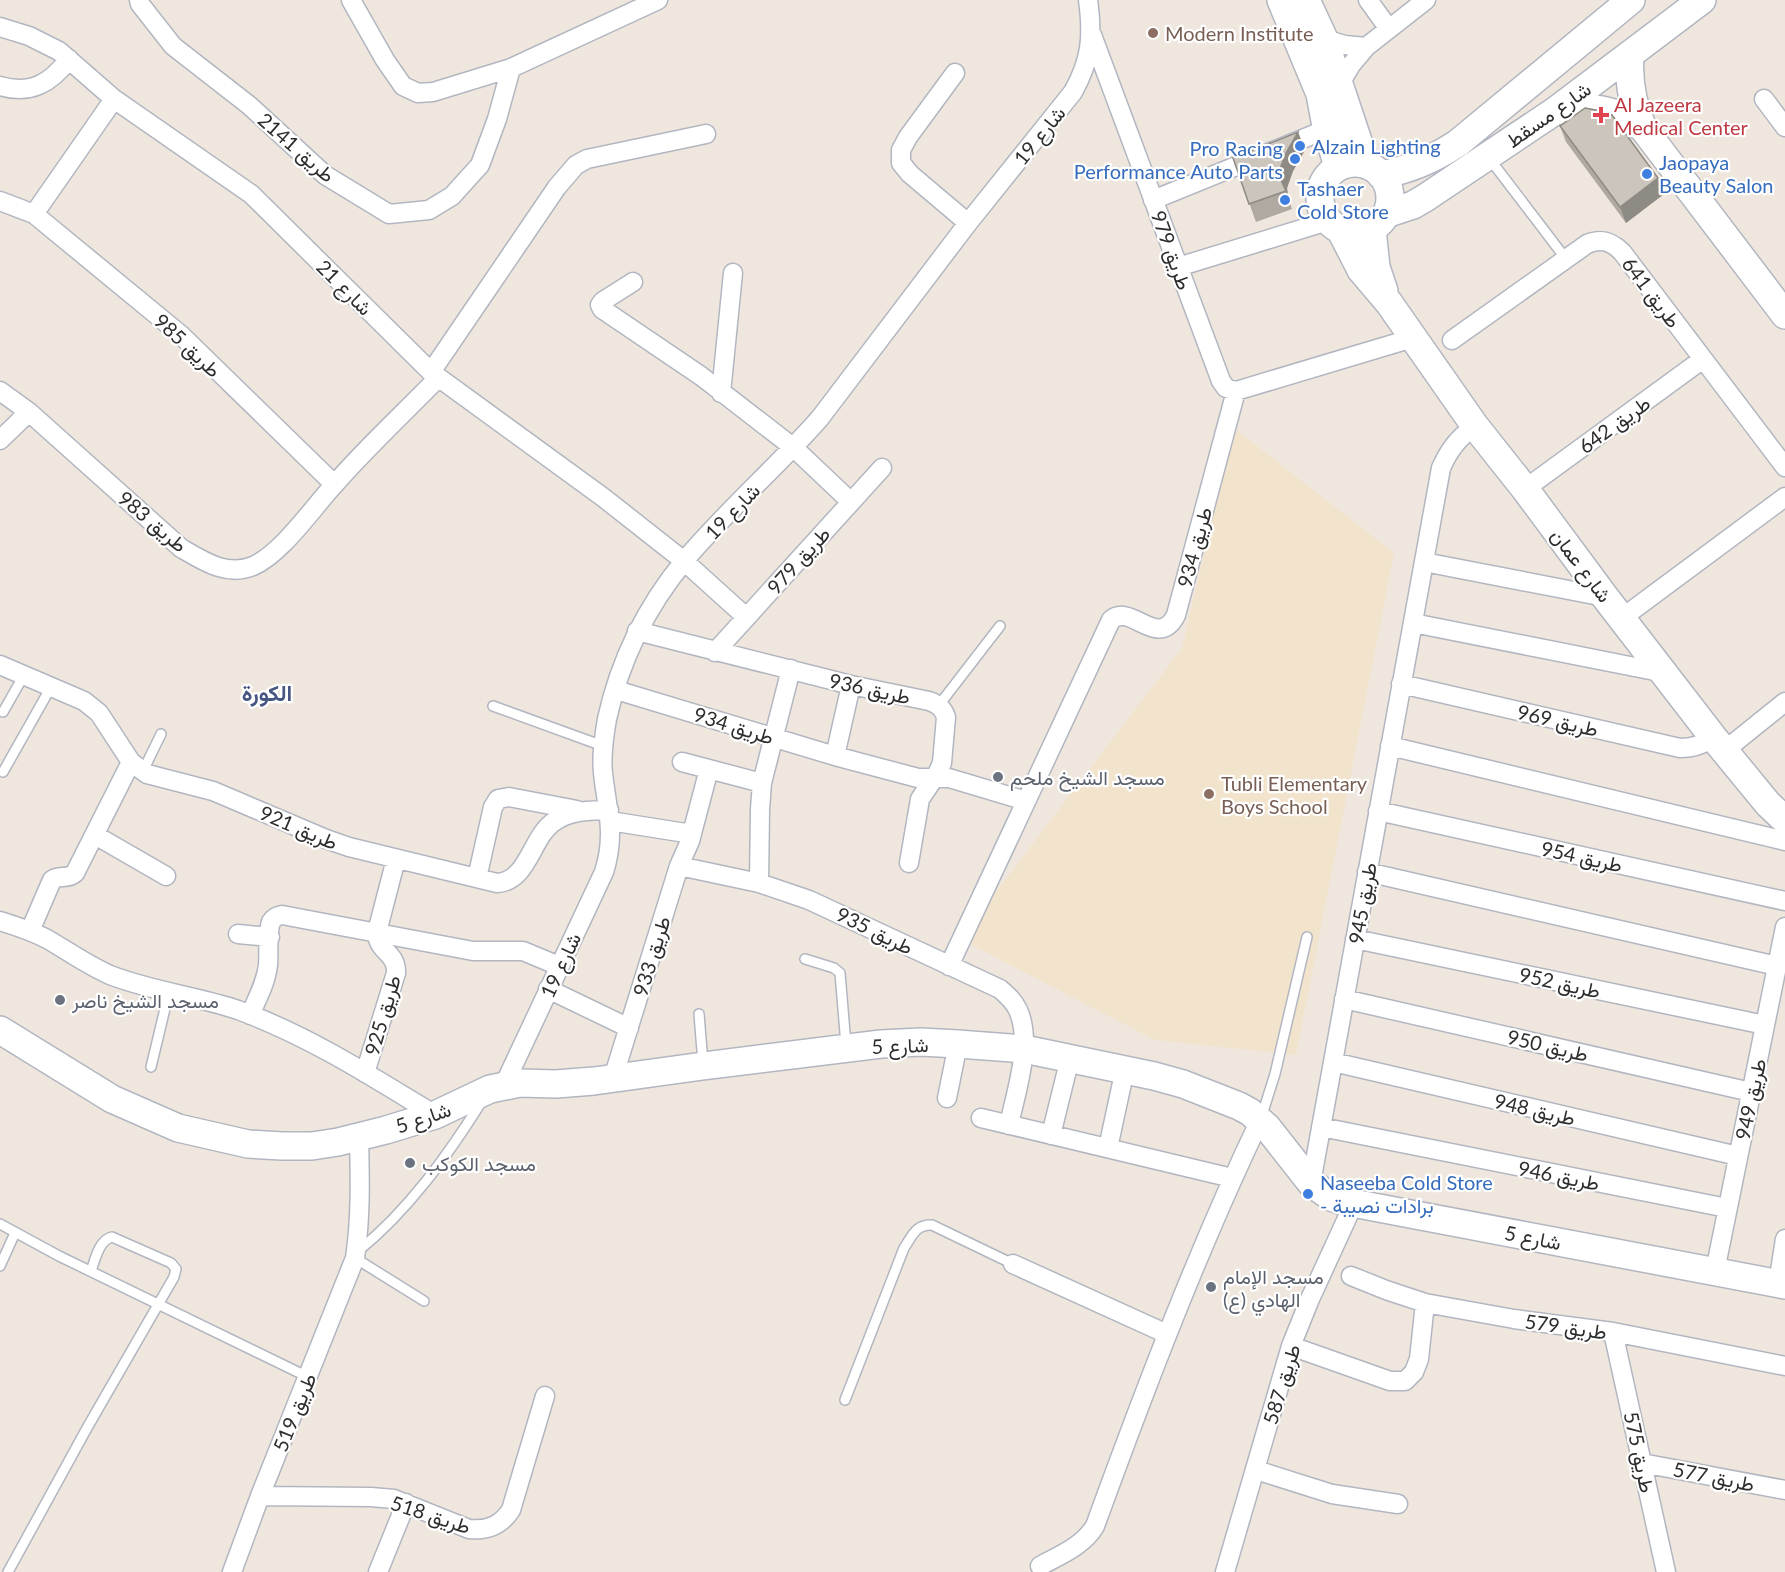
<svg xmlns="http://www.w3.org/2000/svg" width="1785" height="1572" font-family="Lato,Vazirmatn,sans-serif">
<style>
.education{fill:#f2e3cc}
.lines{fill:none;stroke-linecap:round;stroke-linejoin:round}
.lane-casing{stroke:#b2b6c1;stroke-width:12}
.street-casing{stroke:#b2b6c1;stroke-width:21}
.secondary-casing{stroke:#b2b6c1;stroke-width:30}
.lane{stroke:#fff;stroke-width:9}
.street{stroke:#fff;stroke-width:18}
.secondary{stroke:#fff;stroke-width:27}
.wall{fill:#afa9a2}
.shaded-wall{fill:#8e8a84}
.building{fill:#cbc5bc;stroke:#8e8a84;stroke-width:1.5}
.education-dot{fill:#8d6e63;stroke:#fff;stroke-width:2}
.health-dot{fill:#e0444e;stroke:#fff;stroke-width:2}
.shop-dot{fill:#3f7fe0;stroke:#fff;stroke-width:2}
.worship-dot{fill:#6b7280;stroke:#fff;stroke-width:2}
.labels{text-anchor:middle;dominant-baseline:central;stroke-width:4.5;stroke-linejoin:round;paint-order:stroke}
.education-label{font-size:20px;fill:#785e54;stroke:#fff;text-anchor:start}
.health-label{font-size:20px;fill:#be3a42;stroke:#fff;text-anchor:start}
.street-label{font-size:20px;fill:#2d2d2d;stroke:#fff}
.shop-label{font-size:20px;fill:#366cbe;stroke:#fff;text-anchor:start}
.worship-label{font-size:20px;fill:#5b616d;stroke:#fff;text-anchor:start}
.quarter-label{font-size:22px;font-weight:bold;fill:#485682;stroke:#fff}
</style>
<rect width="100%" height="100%" fill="#efe7de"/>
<path class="education" d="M1234,428L1394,553L1296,1055L1155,1040L960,939L1182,648Z"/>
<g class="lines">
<defs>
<path id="lane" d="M1489,158L1566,259
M939,705L1000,626
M493,706L603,746
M3,712L24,675
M143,771L161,734
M3,772L51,687
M805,959L834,968L840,973L846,1045
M699,1014L703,1063
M151,1067L169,992
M1261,1118L1275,1074L1307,937
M0,1224L59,1256L308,1377
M358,1251C408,1211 448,1155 482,1101
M355,1258L424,1301
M0,1266L15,1233
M845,1400L904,1248C912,1236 916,1224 932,1225L1013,1264
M8,1572L87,1428L174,1277L176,1269L171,1263L112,1237C99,1240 95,1260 91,1271"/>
<path id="street" d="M139,0L140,4L173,46L250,106L325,175L389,214L429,210L452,196L480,165L497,119L511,68
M351,0L385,60L403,86L418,93L433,92L511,68L658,0
M1368,0L1389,29
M0,27L29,36L59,51L114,99L251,194L431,372L604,498L684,561L746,617
M1092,35L1221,381L1226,388L1236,391
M1324,39L1345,45L1366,47
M955,73L908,137L901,150V163L910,174L968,223
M1339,85L1351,65L1366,47L1426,0
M0,86C31,95 51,83 69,59
M1764,99L1785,127
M1153,200L1327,129
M0,201L34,214L181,335L334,484
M34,214L114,99
M1178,267L1328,221
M633,282L603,301L600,305L602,309L701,376L794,448L851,502
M1452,340L1587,244C1601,238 1611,241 1622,252L1785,467
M431,372L557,187L576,165L587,159L706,134
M0,391L29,412L181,548C203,561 227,577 253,566C281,554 312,509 333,486C366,448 403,414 438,378
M1236,391L1413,338
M721,393L733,273
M0,440L29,412
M1525,489L1703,359
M1424,562L1605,597
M1622,618L1785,497
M1413,623L1665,673
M637,631L851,685L929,701C938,704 943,708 946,717L942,763L937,774L920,799L909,863
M715,652L882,468
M0,665L84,701L99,713L131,762L147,774L213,791L326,839L349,847L497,883C529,881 531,836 555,821C571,810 590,811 609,810
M1401,684L1680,748C1693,748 1703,745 1713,737
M616,690L835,756L918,778H949L1026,801
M1390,746L1785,841
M1724,751L1785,702
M835,756L851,685
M682,762L762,783
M1378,811L1785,901
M610,821L692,834
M95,835L166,876
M679,866L759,883L809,900L1000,989C1007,995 1014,1001 1018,1010C1033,1043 1016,1091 1009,1125
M1367,872L1777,966
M477,878L493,807L498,799L509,797L577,810
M759,883L760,809L762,783L791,669
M0,921C16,926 32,931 47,939C68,951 87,965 110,975C151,991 196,996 238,1010C309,1036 371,1076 435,1115
M30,931L52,880C59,874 68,880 75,873L131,762
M238,934L270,937
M1355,939L1765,1025
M949,966L1111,620C1131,602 1158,651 1176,615L1236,391
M548,989L629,1028
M1344,999L1751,1092
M250,1015C257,999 266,983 268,965C269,953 267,933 271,922C274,917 277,916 282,915L473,951H523L559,966
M1333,1062L1738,1156
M365,1073L396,973C397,952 377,952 377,932L396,859
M613,1078L679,866L690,841L709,769
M504,1085L604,872C616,834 607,810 603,773C601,755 604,736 607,719C620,660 647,606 685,560C727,510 777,467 820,418L968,223L1073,92C1091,60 1093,36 1088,0
M947,1098L958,1044
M981,1118L1232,1178
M1321,1127L1727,1208
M1051,1135L1070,1058
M1108,1148L1125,1069
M1311,1183L1441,468C1449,450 1458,438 1475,426
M1013,1264L1167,1334
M1715,1271L1785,927
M1351,1276L1386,1290L1425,1303L1514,1319L1613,1332L1785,1366
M1778,1284L1785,1239
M1613,1332L1666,1572
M1291,1346L1390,1381H1405L1414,1372L1419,1359L1425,1303
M1642,1463L1785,1490
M1256,1470L1332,1494L1398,1504
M260,1496L371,1497L394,1499L469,1529C488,1531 501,1525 511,1510L545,1396
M1040,1566C1060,1555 1083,1546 1095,1526C1145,1389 1197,1252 1260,1120
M232,1572L260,1496L355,1258C361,1217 360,1178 359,1137
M378,1572L406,1503
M1225,1572L1291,1346L1310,1299L1354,1203"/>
<path id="secondary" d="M1281,0L1320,94L1326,126L1338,167
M1306,0L1324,39L1366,165
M1630,55C1628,82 1632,104 1643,128L1785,315
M1556,111C1591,106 1612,107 1643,128
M1320 198a35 35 0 1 1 70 0a35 35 0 1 1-70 0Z
M1381,175C1411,169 1432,160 1458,143L1631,0
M1386,214L1413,205L1425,198L1555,111L1702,0
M1372,229L1376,267L1384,291
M1341,231L1361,270L1389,303L1475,426L1525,489L1605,597L1713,737L1768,804L1785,820
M0,1030L112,1099L178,1128L248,1144L282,1146H312L338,1142L386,1130L435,1115L490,1089L520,1083L556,1084L594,1081L703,1066L881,1044L921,1042L958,1044L1024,1049L1154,1076L1183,1084L1239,1106L1250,1112L1267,1127L1311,1183L1331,1197L1342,1201L1785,1285"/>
</defs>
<use href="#lane" class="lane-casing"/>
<use href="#street" class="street-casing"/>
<use href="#secondary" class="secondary-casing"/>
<use href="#lane" class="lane"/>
<use href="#street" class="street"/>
<use href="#secondary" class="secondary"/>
</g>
<path class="wall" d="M1560,126L1664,194L1626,223L1566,142Z
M1298,132L1305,150L1293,171L1287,188L1288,196L1292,209L1256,222L1233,158Z"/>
<path class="shaded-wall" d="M1298,132L1305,150L1293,171L1287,188L1288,196L1281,180L1280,169L1286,153Z
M1658,178L1664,194L1626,223L1620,207Z"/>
<path class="building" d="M1585,108L1601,111L1612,115L1658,178L1620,207L1560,126Z
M1298,132L1286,153L1280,169L1281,180L1286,191L1249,204L1233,158Z"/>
<g class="education-dot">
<circle cx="1153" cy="33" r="6"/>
<circle cx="1209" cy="794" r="6"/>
</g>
<path class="health-dot" d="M1598 106h6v6h6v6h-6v6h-6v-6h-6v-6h6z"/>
<g class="shop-dot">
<circle cx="1300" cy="146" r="6"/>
<circle cx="1295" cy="159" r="6"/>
<circle cx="1647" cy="174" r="6"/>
<circle cx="1285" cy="200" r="6"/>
<circle cx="1308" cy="1194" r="6"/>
</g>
<g class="worship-dot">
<circle cx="998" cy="777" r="6"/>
<circle cx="60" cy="1000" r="6"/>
<circle cx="410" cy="1163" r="6"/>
<circle cx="1211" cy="1287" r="6"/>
</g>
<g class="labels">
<g class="education-label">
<text x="1165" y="33">Modern Institute</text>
<text x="1221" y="783">Tubli Elementary<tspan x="1221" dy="23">Boys School</tspan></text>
</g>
<g class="health-label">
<text x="1614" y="104">Al Jazeera<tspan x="1614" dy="23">Medical Center</tspan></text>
</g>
<g class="street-label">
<text transform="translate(1548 114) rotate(-35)">شارع مسقط</text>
<text transform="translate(1039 135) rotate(-51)">شارع 19</text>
<text transform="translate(297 147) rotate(41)">طريق 2141</text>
<text transform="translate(1172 250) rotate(70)">طريق 979</text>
<text transform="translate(345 287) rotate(45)">شارع 21</text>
<text transform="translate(1652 292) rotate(53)">طريق 641</text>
<text transform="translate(188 345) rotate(43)">طريق 985</text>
<text transform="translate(1614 424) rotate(-36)">طريق 642</text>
<text transform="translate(732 511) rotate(-46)">شارع 19</text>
<text transform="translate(153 521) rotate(40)">طريق 983</text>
<text transform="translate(1194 547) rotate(-75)">طريق 934</text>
<text transform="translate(798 560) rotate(-48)">طريق 979</text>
<text transform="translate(1582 565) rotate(53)">شارع عمان</text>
<text transform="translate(870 688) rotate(12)">طريق 936</text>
<text transform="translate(1558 720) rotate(13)">طريق 969</text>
<text transform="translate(734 725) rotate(17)">طريق 934</text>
<text transform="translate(299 827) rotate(23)">طريق 921</text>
<text transform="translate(1582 856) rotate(12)">طريق 954</text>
<text transform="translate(1362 903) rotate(-80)">طريق 945</text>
<text transform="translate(875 930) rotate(26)">طريق 935</text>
<text transform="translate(651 956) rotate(-73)">طريق 933</text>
<text transform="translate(560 965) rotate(-65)">شارع 19</text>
<text transform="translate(1560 982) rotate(12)">طريق 952</text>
<text transform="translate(382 1015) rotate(-74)">طريق 925</text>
<text transform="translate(900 1045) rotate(-2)">شارع 5</text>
<text transform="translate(1548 1045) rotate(13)">طريق 950</text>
<text transform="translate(1750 1099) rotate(-78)">طريق 949</text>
<text transform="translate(1535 1109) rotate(13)">طريق 948</text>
<text transform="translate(423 1117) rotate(-19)">شارع 5</text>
<text transform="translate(1559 1175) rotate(11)">طريق 946</text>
<text transform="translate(1533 1237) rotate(11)">شارع 5</text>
<text transform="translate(1566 1326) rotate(8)">طريق 579</text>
<text transform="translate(1281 1384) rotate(-73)">طريق 587</text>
<text transform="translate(294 1412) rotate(-68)">طريق 519</text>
<text transform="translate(1640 1452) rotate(78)">طريق 575</text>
<text transform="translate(1714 1476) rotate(11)">طريق 577</text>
<text transform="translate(431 1514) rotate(18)">طريق 518</text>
</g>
<g class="shop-label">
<text x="1312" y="146">Alzain Lighting</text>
<text x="1283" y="148" text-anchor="end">Pro Racing<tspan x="1283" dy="23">Performance Auto Parts</tspan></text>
<text x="1659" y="162">Jaopaya<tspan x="1659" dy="23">Beauty Salon</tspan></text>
<text x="1297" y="188">Tashaer<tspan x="1297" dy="23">Cold Store</tspan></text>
<text x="1320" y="1182">Naseeba Cold Store<tspan x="1320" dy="23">- برادات نصيبة</tspan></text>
</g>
<g class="worship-label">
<text x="1010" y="777">مسجد الشيخ ملحم</text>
<text x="72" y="1000">مسجد الشيخ ناصر</text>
<text x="422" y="1163">مسجد الكوكب</text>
<text x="1223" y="1276">مسجد الإمام<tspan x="1223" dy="23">الهادي (ع)</tspan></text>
</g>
<g class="quarter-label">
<text x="267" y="692">الكورة</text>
</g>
</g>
</svg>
